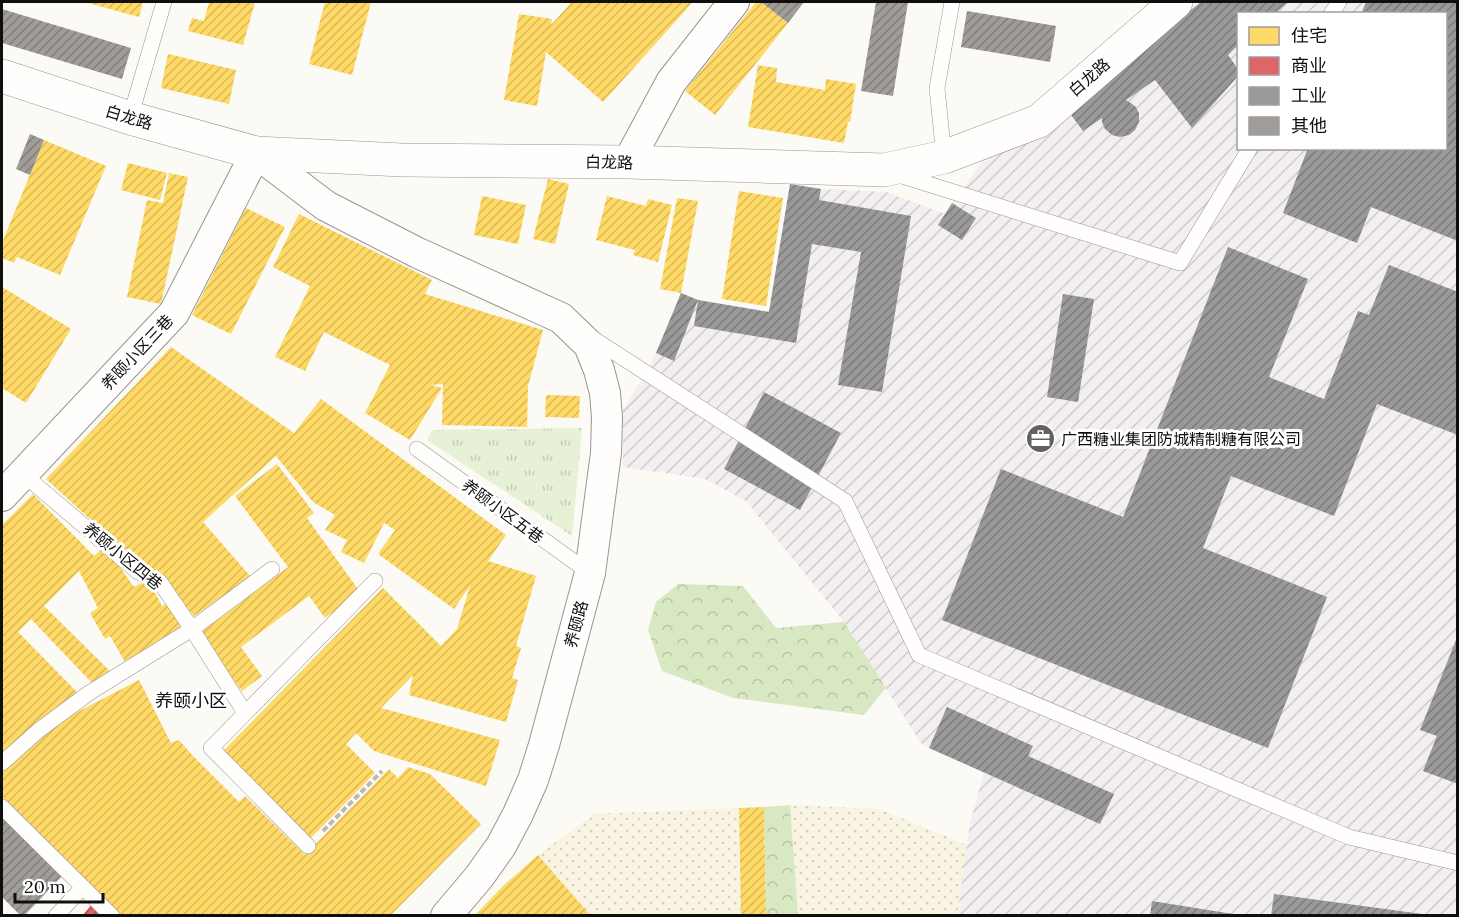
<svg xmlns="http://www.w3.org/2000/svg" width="1459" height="917" font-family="Lora,'Noto Sans SC',serif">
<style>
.industrial{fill:url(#industrial-furrows);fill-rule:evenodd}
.farmland{fill:url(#farmland-dots)}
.grass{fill:url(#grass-tufts)}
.forest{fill:url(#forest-crowns)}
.homes{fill:url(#homes-hatch)}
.shops{fill:url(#shops-hatch)}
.industry{fill:url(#industry-hatch)}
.building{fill:url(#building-hatch)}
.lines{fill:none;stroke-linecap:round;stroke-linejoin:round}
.service-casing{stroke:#969592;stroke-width:16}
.minor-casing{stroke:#969592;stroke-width:32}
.tertiary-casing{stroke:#969592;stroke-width:34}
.path{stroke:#b9b9b8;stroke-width:4;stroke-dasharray:6 3;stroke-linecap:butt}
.service{stroke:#fffefd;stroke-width:15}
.minor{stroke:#fffefd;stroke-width:30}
.tertiary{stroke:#fffefd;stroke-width:33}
.labels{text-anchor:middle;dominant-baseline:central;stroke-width:6;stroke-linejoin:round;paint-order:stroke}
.street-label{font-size:16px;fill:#0f0f0f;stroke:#fff}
.poi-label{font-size:16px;fill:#0f0f0f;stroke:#fff;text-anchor:start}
.neighbourhood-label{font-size:18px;fill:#0f0f0f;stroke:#fff}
</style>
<defs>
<pattern id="industrial-furrows" width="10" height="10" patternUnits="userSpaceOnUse" patternTransform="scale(1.5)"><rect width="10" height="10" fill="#f3eef0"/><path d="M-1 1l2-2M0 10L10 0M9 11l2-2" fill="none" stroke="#cfcbcd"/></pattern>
<pattern id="farmland-dots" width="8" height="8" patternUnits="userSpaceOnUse" patternTransform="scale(1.5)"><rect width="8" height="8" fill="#f8f4e1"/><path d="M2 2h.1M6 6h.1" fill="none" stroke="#d3d0c0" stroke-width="1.8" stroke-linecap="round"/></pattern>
<pattern id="grass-tufts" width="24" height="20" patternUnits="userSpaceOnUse" patternTransform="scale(1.5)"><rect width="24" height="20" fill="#e7f1d5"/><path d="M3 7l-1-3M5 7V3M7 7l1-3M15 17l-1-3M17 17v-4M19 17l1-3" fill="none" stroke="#c5cdb6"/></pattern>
<pattern id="forest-crowns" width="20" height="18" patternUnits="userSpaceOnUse" patternTransform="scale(1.5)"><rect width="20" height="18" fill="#d8e8c2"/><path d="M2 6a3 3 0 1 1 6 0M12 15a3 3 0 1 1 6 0" fill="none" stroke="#b8c6a6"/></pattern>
<pattern id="homes-hatch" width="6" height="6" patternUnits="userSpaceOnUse" patternTransform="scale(1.5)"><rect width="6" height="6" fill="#ffd966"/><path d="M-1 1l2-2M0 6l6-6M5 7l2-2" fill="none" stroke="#d9b957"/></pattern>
<pattern id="shops-hatch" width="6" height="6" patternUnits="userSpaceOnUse" patternTransform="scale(1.5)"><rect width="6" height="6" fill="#e06666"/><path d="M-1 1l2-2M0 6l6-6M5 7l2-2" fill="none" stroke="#b45252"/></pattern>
<pattern id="industry-hatch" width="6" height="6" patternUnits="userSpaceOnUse" patternTransform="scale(1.5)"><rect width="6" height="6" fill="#999"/><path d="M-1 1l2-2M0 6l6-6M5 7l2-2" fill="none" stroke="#7b7b7b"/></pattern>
<pattern id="building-hatch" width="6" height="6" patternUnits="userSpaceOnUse" patternTransform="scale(1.5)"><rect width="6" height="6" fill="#a09d99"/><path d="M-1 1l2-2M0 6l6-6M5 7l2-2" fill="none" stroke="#817e7b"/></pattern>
</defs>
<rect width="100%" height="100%" fill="#fcfaf4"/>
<path class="industrial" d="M1201,2H1457V915H957L970,823L984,772L929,748L920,742L844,622L746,501L705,479L623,467V410L646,373L656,353L681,293L698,300L769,311L790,184L821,189L886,192L945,214L991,149L1066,108ZM1238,14H1446V148H1238Z"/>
<path class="farmland" d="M790,805L880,809L967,845L957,915H798Z
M739,808L741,915H590L538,855L594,814Z"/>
<path class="grass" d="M582,428L572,536L427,440L432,430Z"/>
<path class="forest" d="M678,584L743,586L776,628L844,622L886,688L864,715L733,698L662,671L648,630L656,602Z
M790,805L798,915H766L764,807Z"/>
<path class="homes" d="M84,2H143L139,17Z
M209,2H255L243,45L188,31L192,18L204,21Z
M325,2H371L352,75L309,64Z
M567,2H693L603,102L546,52L537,106L504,100L519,14L552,19L551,25L570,4Z
M756,2H761L788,23L715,115L685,91Z
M168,54L236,70L229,104L161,88Z
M758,65L777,68L776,82L825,90L826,79L856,84L850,122H848L844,143L748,127Z
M44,140L106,166L60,275L17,257L14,263L2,258V243Z
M128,163L167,173L160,200L121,190Z
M169,173L188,177L161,304L127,297L147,200L163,203Z
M548,179L569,184L555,244L533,239Z
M739,191L783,198L766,306L722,299Z
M482,196L526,205L518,244L474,235Z
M607,196L646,206L648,199L672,205L658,262L633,255L635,250L596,240Z
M677,198L698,201L681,293L660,289Z
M246,208L285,227L231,334L192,315Z
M299,214L432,280L425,294L543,330L528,386L527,427L442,425L443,384L431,385L442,388L410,440L365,413L390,365L324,332L305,371L275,357L310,286L273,267Z
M2,287L71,329L26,403L2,388Z
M171,347L294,433L321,399L506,535L488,561L536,576L516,646L521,648L512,678L518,680L506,722L409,695L413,675L381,708L500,740L486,786L374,751L356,733L346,744L375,773L311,838L223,751L383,588L441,646L457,629L470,586L454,609L378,554L395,530L384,523L364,563L341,552L347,540L325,530L335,515L313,502L276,456L203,522L251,577L194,616L152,568L148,572L46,479Z
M546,395L580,396L579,418L545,417Z
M277,464L314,513L307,518L360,592L325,618L309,596L241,647L262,676L242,691L199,634L288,567L235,496Z
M33,494L94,556L105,546L134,587L148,579L162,606L167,603L182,629L125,662L110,636L105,639L90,613L98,608L79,571L44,606L110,671L92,683L31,619L18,632L77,692L2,754V525Z
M139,680L171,743L179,740L193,756L239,802L245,796L305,855L389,769L398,778L408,767L430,774L481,824L391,915H121L2,797V772L40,733L83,709Z
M764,807L766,915H741L739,808Z
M538,855L590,915H475L503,886Z"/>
<path class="shops" d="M92,904L104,916H82Z"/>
<path class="industry" d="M1201,2H1288L1274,14H1238V45L1228,55L1238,69V76L1192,128L1155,80L1126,100L1135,106L1139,113V122L1135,130L1129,135L1120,137L1112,135L1105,129L1102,122V118L1083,131L1066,108Z
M1366,2H1458V241L1371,207L1357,243L1283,213L1308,148H1446V14H1361Z
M790,184L821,189L819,200L911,216L882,392L838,385L861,252L812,244L796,343L694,326L698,300L674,361L656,353L681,293L698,300L769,312Z
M952,203L976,218L962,240L938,225Z
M1228,247L1308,279L1269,377L1324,399L1358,311L1369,315L1389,265L1458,292V435L1377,404L1334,516L1231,476L1203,548L1327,597L1268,748L942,620L1001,469L1123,517Z
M1063,294L1094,299L1078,402L1047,397Z
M764,392L841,433L800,510L724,469Z
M1458,635V784L1423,771L1437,736L1420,730Z
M947,707L1033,746L1028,756L1114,794L1100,824L929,748Z
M1274,894L1422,914V916H1271Z
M1152,901L1233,914V916H1150Z"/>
<path class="building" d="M761,2H804L788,23Z
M876,2H908L893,96L861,91Z
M2,9L131,48L122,79L2,43Z
M967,11L1056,26L1050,62L961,47Z
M30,134L44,140L30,175L16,169Z
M2,817L62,876L24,916H21L2,897Z"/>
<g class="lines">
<defs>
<path id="service" d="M1331,14L1339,2
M130,118L164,2
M944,157L937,88L952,2
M896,174L1180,263L1250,148
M589,336L845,501L919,655L1349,837L1458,863
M417,449L590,573
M23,474L138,572L160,582L192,629L245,713
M2,763L39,730L89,693L192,629L272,569
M2,807L112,916
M308,846L211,748L375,581
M56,916L83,887"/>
<path id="minor" d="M628,162L671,82L734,2
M2,496L174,313L256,153L326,206L418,253L561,318L589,345L599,370L605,393L607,417L606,453L590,573L544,745L533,780L518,814L501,846L479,877L446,916"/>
<path id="tertiary" d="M2,76L130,118L256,153L402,160L628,162L884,170L944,157L1039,121L1176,2"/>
</defs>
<use href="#service" class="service-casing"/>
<use href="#minor" class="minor-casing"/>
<use href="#tertiary" class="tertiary-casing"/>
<path class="path" d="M323,831L382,771"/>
<use href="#service" class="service"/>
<use href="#minor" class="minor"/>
<use href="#tertiary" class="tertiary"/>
</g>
<defs>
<symbol id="office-disc" viewBox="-11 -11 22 22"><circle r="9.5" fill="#62615f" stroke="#fff"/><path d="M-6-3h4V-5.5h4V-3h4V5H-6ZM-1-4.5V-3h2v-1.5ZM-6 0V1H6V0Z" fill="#fff"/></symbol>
</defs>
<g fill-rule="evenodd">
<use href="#office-disc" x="1024" y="422" width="33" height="33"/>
</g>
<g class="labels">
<g class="street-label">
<text transform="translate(1089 77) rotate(-41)">白龙路</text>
<text transform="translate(129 117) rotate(17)">白龙路</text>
<text transform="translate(609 162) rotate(1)">白龙路</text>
<text transform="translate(137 352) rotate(-47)">养颐小区三巷</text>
<text transform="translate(503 511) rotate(36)">养颐小区五巷</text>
<text transform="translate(123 556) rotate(39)">养颐小区四巷</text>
<text transform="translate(576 624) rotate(-75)">养颐路</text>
</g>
<g class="poi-label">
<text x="1061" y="439">广西糖业集团防城精制糖有限公司</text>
</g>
<g class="neighbourhood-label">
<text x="191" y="700">养颐小区</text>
</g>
</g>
<rect width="1459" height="917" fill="none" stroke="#0f0f0f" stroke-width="6"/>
<rect x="1237" y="12" width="210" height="138" fill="#ffffff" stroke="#9f9f9f" stroke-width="1.5"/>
<rect x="1249" y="27" width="30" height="18" fill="#ffd966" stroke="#9f9f9f" stroke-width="1.5"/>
<text x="1291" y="42" font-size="18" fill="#0f0f0f">住宅</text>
<rect x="1249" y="57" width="30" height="18" fill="#e06666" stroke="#9f9f9f" stroke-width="1.5"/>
<text x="1291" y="72" font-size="18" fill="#0f0f0f">商业</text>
<rect x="1249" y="87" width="30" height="18" fill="#999999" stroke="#9f9f9f" stroke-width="1.5"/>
<text x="1291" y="102" font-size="18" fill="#0f0f0f">工业</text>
<rect x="1249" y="117" width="30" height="18" fill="#a09d99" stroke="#9f9f9f" stroke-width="1.5"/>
<text x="1291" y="132" font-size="18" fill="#0f0f0f">其他</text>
<path d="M15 893v9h88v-9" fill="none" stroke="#0f0f0f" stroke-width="3"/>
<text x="24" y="893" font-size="18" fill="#0f0f0f" stroke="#ffffff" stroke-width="4.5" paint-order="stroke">20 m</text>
</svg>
